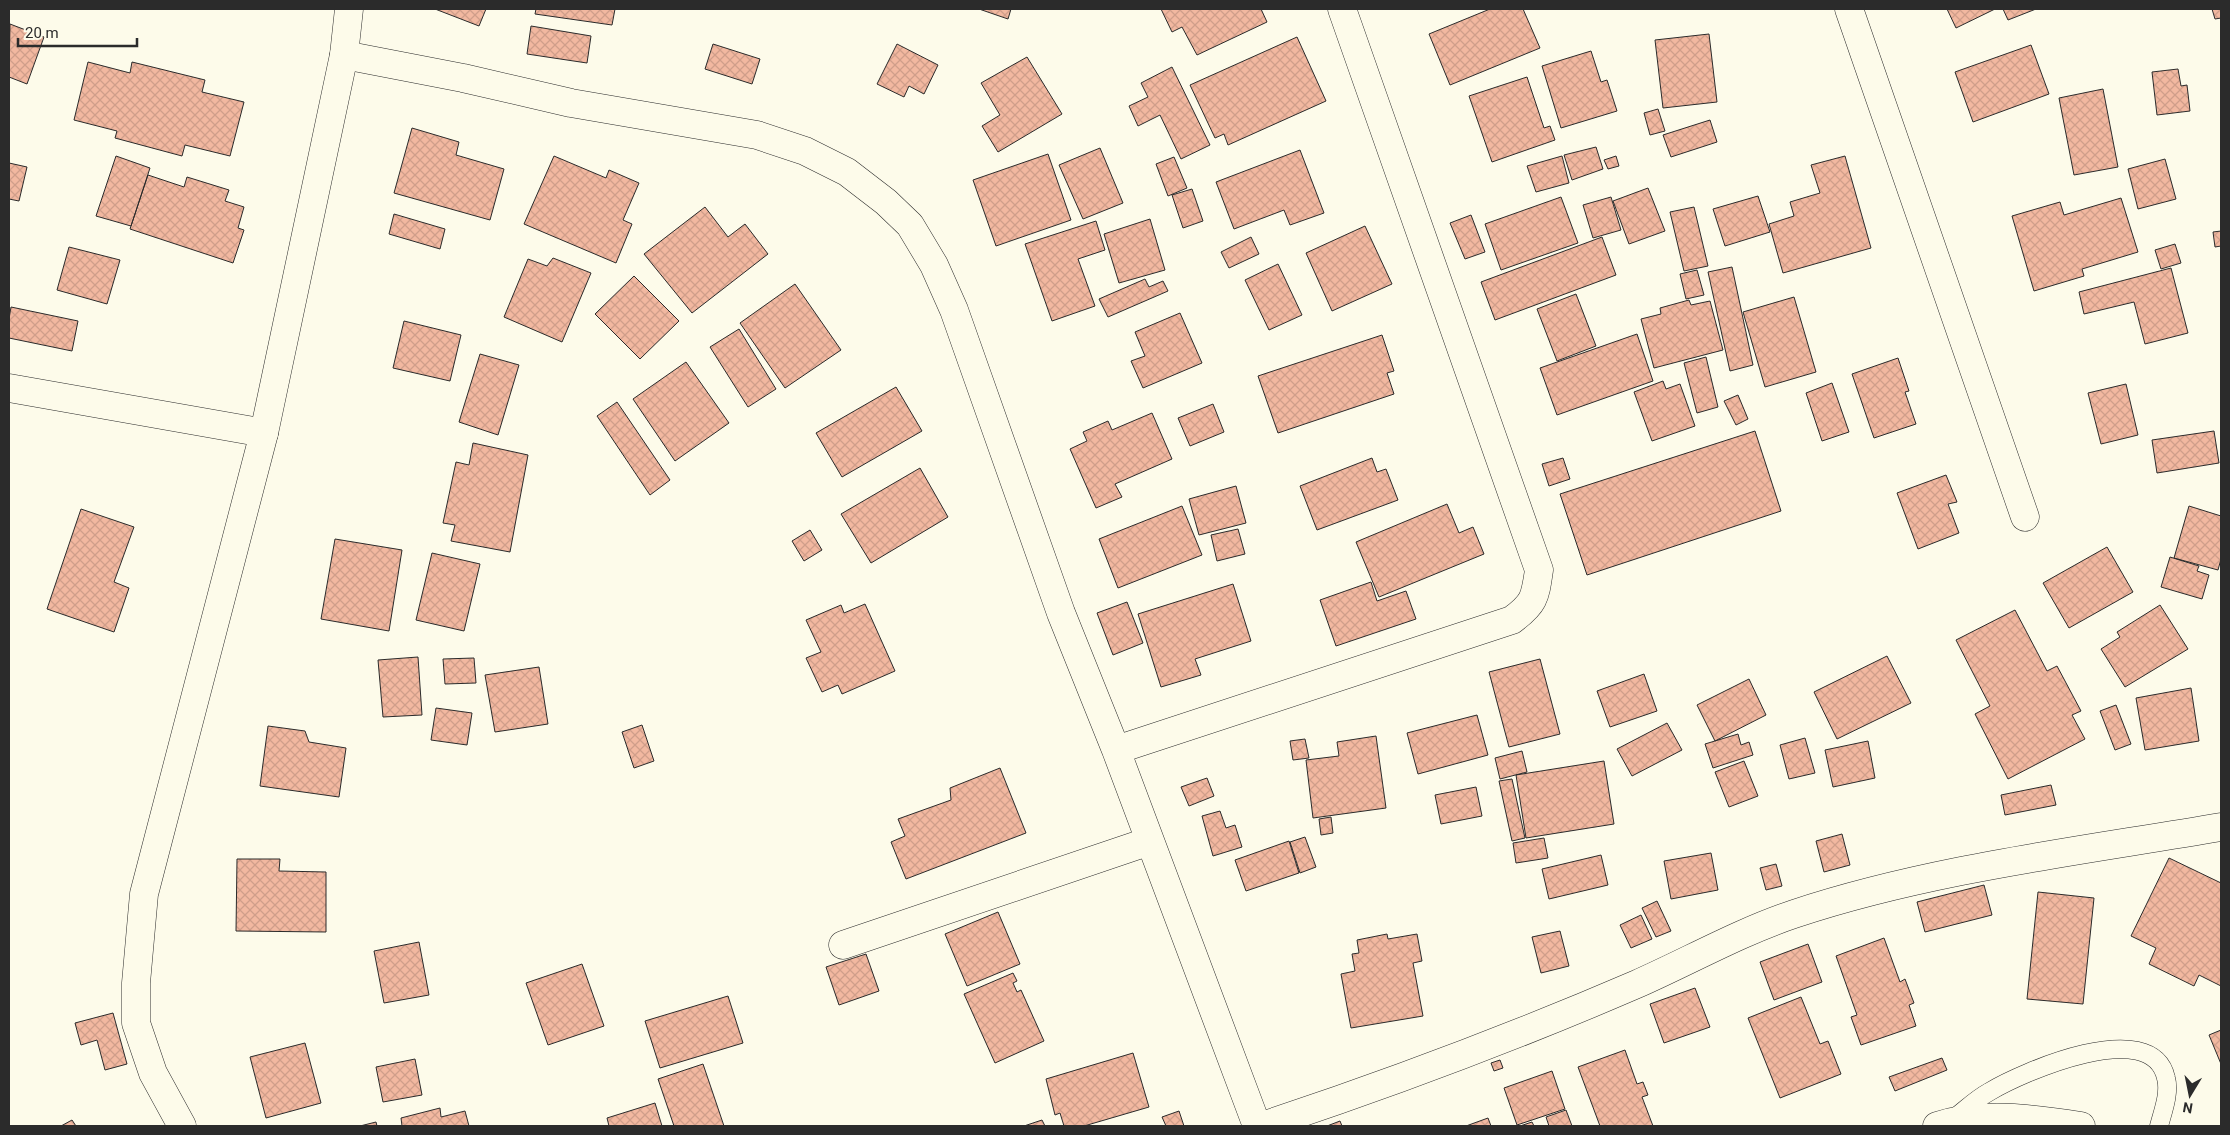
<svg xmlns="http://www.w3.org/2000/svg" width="2230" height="1135" font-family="Roboto,sans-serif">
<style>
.building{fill:url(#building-cross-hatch);stroke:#2b2b2b}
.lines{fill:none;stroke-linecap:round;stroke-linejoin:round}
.lane-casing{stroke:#2b2b2b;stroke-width:19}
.street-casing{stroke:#2b2b2b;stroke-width:29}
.secondary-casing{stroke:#2b2b2b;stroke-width:29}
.lane{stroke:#fdfbea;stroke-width:18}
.street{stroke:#fdfbea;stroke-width:28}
.secondary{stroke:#fdfbea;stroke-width:28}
</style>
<defs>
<pattern id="building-cross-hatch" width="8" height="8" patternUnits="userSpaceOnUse" patternTransform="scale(1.25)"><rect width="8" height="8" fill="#f2b8a0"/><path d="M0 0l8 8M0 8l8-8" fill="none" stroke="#d09e8a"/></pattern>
</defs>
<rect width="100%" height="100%" fill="#fdfbea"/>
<path class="building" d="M435,9H486L479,26Z
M536,9H615L612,25L535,14Z
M979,9H1011L1008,19Z
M1161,9H1261L1267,22L1197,55L1182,27L1172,32Z
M1490,9H1523L1540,48L1450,85L1429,34Z
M1947,9H1995L1956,28Z
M2003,9H2036L2008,20Z
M2212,9H2221V18L2215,19Z
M10,24L44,37L27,84L9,77Z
M531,26L591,36L587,63L527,54Z
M1709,34L1717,102L1663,108L1655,40Z
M1297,37L1326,101L1228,145L1224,134L1215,138L1190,85Z
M713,44L760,59L752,84L705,69Z
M897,44L938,65L924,94L909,86L904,97L877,84Z
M2031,45L2049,94L1973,122L1955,72Z
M1591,51L1601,82L1607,80L1617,111L1561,128L1542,66Z
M1027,57L1062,114L998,152L982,126L1000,115L981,83Z
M88,62L130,73L132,62L205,80L202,92L244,102L230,156L185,145L182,156L115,138L117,131L74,120Z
M1172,67L1210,145L1181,159L1160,115L1138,126L1129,106L1148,97L1141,83Z
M2178,69L2181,86L2187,85L2190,111L2157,115L2152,72Z
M1527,77L1544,128L1550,126L1555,140L1492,162L1469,96Z
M2103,89L2118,167L2074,175L2059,98Z
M1658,109L1665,131L1650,135L1644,113Z
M1710,120L1717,142L1671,157L1663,135Z
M412,128L459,142L456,155L504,169L490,220L394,193Z
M1596,147L1603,169L1572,180L1564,155Z
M1100,148L1123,203L1083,219L1059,165Z
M1300,150L1324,213L1290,225L1284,210L1234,229L1216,182Z
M1048,154L1071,220L996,246L973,180Z
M116,156L150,168L131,226L96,216Z
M554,156L606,178L609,170L639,183L623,220L632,224L616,263L524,224Z
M1562,156L1569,183L1536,192L1527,166Z
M1616,156L1619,166L1608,169L1604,160Z
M1845,156L1871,248L1783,273L1769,224L1794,216L1790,202L1820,193L1811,165Z
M1174,157L1187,188L1168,196L1156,164Z
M2165,159L2176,199L2138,209L2128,169Z
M9,163L27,167L19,201L9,199Z
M148,175L184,187L187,177L229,190L225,201L244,207L238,228L244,230L233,263L130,229Z
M1648,188L1665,231L1629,244L1613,201Z
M1192,189L1203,221L1183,228L1172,195Z
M1758,196L1770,232L1725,246L1713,209Z
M1561,197L1578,243L1501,270L1485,224Z
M1611,197L1621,230L1593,238L1583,205Z
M2121,198L2138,252L2082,269L2084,276L2034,291L2012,216L2060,202L2064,215Z
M705,207L728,237L745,224L768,254L692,313L644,254Z
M1694,207L1708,266L1684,271L1670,212Z
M394,214L445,229L440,249L389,234Z
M1471,215L1485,252L1465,259L1450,223Z
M1150,219L1165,270L1119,283L1104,234Z
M1096,221L1105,250L1078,259L1095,306L1052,321L1025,244Z
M1365,226L1392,284L1332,311L1306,253Z
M2221,231V246L2215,247L2213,232Z
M1251,237L1259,254L1229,268L1221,252Z
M1602,237L1616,275L1495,320L1481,282Z
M2175,244L2181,263L2161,269L2155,250Z
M69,247L120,260L107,304L57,290Z
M553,258L591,273L562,342L504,317L528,259L547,266Z
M1278,264L1302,315L1269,330L1245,280Z
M1732,267L1753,365L1730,371L1708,272Z
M2171,268L2188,333L2145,344L2134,302L2084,314L2079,292Z
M1697,270L1704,295L1686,299L1680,274Z
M634,276L679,321L640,359L595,314Z
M1145,279L1149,287L1163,281L1168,291L1108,317L1099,299Z
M795,284L841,350L785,388L740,323Z
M1576,294L1596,346L1557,361L1537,309Z
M1794,297L1816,372L1765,387L1743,312Z
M1689,300L1691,305L1710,301L1723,350L1654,368L1641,319L1661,314L1660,308Z
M11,307L78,321L72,351L9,338V319Z
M1180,313L1202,363L1143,388L1131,361L1145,356L1135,332Z
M404,321L461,335L450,381L393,368Z
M739,329L776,389L748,407L710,347Z
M1637,334L1653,381L1557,415L1540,368Z
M1382,335L1394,371L1387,373L1394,394L1278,433L1258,376Z
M480,354L519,365L498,435L459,422Z
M1706,357L1718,407L1697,413L1684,363Z
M1898,358L1909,391L1905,392L1916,424L1874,438L1852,374Z
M686,362L729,423L675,461L633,399Z
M1663,381L1666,389L1680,384L1695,426L1652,441L1634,392Z
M1832,383L1849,432L1822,441L1806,393Z
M2126,384L2138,435L2101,444L2088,393Z
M896,387L922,431L842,477L816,433Z
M1738,395L1748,419L1736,425L1724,401Z
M617,402L670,480L650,495L597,416Z
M1213,404L1224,432L1190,446L1178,418Z
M1152,413L1172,459L1115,484L1122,497L1096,508L1070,449L1087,441L1083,432L1108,421L1112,430Z
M1755,431L1781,511L1587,575L1560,494Z
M2214,431L2219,463L2157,473L2152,440Z
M473,443L528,455L510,552L451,541L455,525L443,523L456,462L469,465Z
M1372,458L1377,472L1386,469L1398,500L1317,530L1300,486Z
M1563,458L1570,479L1549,486L1542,464Z
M920,468L948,517L871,563L841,514Z
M1946,475L1957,502L1948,504L1959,533L1918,549L1897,493Z
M1236,486L1246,523L1199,535L1189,499Z
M1447,504L1459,533L1473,527L1484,554L1379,597L1356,542Z
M1182,506L1202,555L1118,588L1099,539Z
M2189,506L2221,516V559L2218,570L2174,558Z
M81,509L134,527L114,582L129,588L114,632L47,609Z
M1238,529L1245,554L1217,561L1211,535Z
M810,530L822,550L804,561L792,541Z
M335,539L402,550L389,631L321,619Z
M2107,547L2133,592L2069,628L2043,583Z
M432,553L480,564L464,631L416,620Z
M2170,557L2199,566L2197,571L2209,575L2202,599L2161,587Z
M1371,582L1377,601L1406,591L1416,619L1336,646L1320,600Z
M1233,584L1251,641L1195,659L1201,675L1161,687L1138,614Z
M1127,602L1143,643L1113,655L1097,613Z
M865,604L895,671L842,694L838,685L822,692L806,658L821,652L806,620L841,605L844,613Z
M2160,605L2188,649L2125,687L2101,649L2120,637L2117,632Z
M2015,610L2047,671L2057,666L2081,711L2072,715L2085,739L2008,779L1975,714L1990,706L1956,640Z
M1887,656L1911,703L1837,739L1814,692Z
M418,657L422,715L383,717L378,660Z
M474,658L476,683L445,684L443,659Z
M1540,659L1560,734L1509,747L1489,672Z
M539,667L548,724L495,732L485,675Z
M1644,674L1657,711L1610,727L1597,691Z
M1749,679L1766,715L1715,741L1697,705Z
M2191,688L2199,741L2145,750L2136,698Z
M2116,705L2131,744L2115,750L2100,711Z
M436,708L472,713L467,745L431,740Z
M1477,715L1488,755L1418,774L1407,733Z
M1667,723L1682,750L1632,776L1617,749Z
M642,725L654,761L634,768L622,732Z
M268,726L305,731L309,742L346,748L339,797L260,786Z
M1738,734L1741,745L1749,742L1753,755L1713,768L1705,744Z
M1376,736L1386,808L1313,818L1306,760L1339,756L1337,742Z
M1805,738L1815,773L1789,779L1780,745Z
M1305,739L1309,758L1293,760L1290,741Z
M1868,741L1875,778L1833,787L1825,750Z
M1522,751L1527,772L1500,779L1495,758Z
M1604,761L1614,824L1526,838L1516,775Z
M1744,761L1758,796L1729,807L1715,772Z
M1000,768L1026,833L906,879L891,842L905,836L898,819L951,800L950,788Z
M1207,778L1214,796L1189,806L1181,787Z
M1512,779L1525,838L1512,841L1499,781Z
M2051,785L2056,805L2005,815L2001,795Z
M1476,787L1482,816L1441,824L1435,795Z
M1220,811L1226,828L1235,825L1242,847L1213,856L1202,816Z
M1331,817L1333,833L1321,835L1319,819Z
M1842,834L1850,865L1824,872L1816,841Z
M1305,837L1316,867L1300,873L1290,842Z
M1544,838L1548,858L1516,863L1513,843Z
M1289,841L1299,873L1246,891L1235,860Z
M1711,853L1718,890L1671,899L1664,861Z
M1601,855L1608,885L1549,899L1542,869Z
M2169,858L2221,883V986L2199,975L2194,986L2149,964L2156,948L2131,936Z
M237,859H280L279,871L326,872V932L236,931Z
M1776,864L1782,886L1766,890L1760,868Z
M1984,885L1992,915L1925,932L1917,902Z
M2038,892L2094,898L2083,1004L2027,999Z
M1657,901L1671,931L1656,937L1642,908Z
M998,912L1020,964L967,986L945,934Z
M1641,915L1652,939L1631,948L1620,925Z
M1560,931L1569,966L1541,973L1532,937Z
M1387,934L1388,939L1417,934L1422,961L1413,963L1423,1016L1351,1028L1341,974L1355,971L1352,954L1359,953L1357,940Z
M1884,938L1900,982L1905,979L1914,1003L1909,1005L1916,1026L1861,1045L1851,1017L1857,1015L1836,956Z
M419,942L429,995L384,1003L374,951Z
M1808,944L1822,982L1774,1000L1760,962Z
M866,954L879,991L839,1005L826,967Z
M582,964L604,1026L548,1045L526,983Z
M1013,973L1017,981L1013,983L1017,992L1021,990L1044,1041L995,1063L964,994Z
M1695,988L1710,1027L1664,1043L1650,1004Z
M728,996L743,1043L660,1068L645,1021Z
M1801,997L1820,1044L1828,1041L1841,1074L1780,1098L1748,1018Z
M113,1013L127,1064L105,1070L97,1040L81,1045L75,1023Z
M2221,1030V1064L2209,1035Z
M305,1043L321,1103L266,1118L250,1057Z
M1625,1050L1637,1084L1643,1082L1648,1095L1642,1097L1653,1126H1600L1578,1067Z
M1133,1053L1149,1107L1084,1126H1064L1060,1113L1055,1115L1046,1079Z
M1942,1058L1947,1070L1895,1091L1889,1077Z
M415,1059L422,1095L383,1102L376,1067Z
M1500,1060L1503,1068L1494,1071L1491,1063Z
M703,1064L724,1126H674L658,1079Z
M1552,1071L1565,1109L1517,1125L1504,1088Z
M655,1103L662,1126H609L607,1118Z
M440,1108L441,1117L465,1111L469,1126H402L401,1118Z
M1566,1110L1572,1126H1549L1546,1117Z
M1179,1111L1184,1126H1166L1162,1117Z
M1488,1118L1491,1126H1466Z
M72,1120L76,1126H61Z
M1042,1120L1045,1126H1024Z
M1340,1121L1342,1126H1327Z
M376,1122L377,1126H360Z
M1532,1122L1534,1126H1520Z"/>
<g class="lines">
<defs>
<path id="lane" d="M1953,1119C1965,1110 1976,1099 1989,1092C2022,1072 2152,1015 2166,1078C2170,1093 2163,1111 2159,1126"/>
<path id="street" d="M1849,9L2025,517
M344,55L463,78L571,103L757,135L805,151L847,172L886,202L910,225L934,265L954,310L1061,613L1116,750L1257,1126
M9,388L264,433
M1116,750L1512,620C1535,603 1535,597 1539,570L1342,9
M843,945L1150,841
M1262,1126C1389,1084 1514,1037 1637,984C1689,961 1740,932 1794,914C1929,869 2081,851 2221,827
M1937,1126C1982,1111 2035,1119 2081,1126"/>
<path id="secondary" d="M182,1126L153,1073L136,1023V983L144,894L264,433L344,55L349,9"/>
</defs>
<use href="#lane" class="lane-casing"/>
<use href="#street" class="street-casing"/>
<use href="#secondary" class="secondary-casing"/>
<use href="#lane" class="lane"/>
<use href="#street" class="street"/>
<use href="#secondary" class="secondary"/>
</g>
<rect width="2230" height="1135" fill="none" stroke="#2b2b2b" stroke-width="20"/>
<g transform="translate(2190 1095) rotate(190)" stroke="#fdfbea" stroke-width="4" paint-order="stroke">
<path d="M0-4L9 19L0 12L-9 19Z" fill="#2b2b2b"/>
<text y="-8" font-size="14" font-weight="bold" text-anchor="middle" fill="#2b2b2b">N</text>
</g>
<path d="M18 38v8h119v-8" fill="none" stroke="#2b2b2b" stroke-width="2.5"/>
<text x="25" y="38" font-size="15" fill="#2b2b2b" stroke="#fdfbea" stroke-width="4" paint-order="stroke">20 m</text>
</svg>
